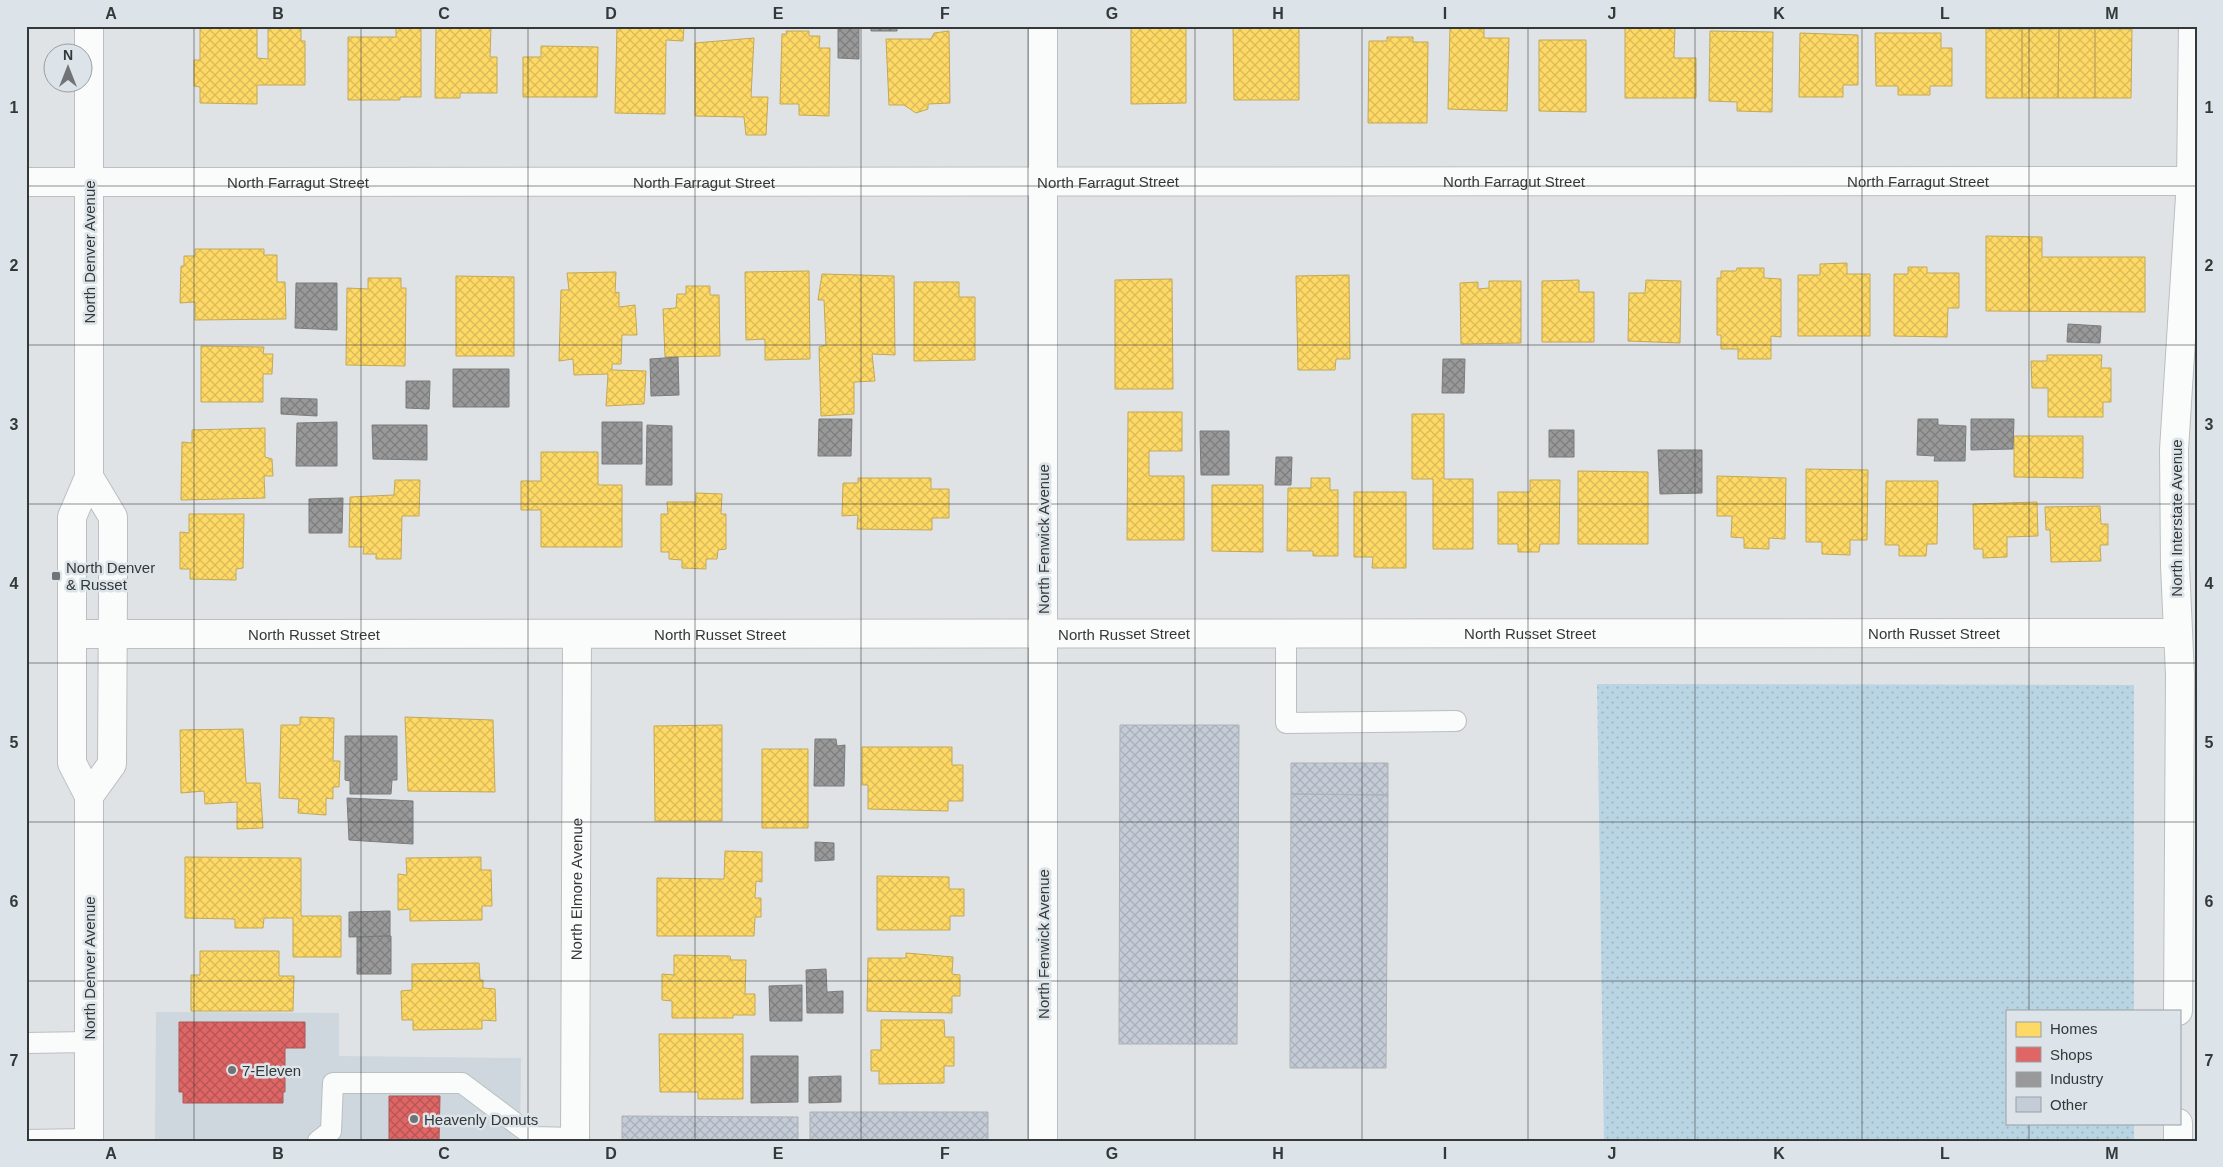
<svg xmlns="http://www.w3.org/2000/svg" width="2223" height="1167" font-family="Arial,sans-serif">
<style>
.built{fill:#cdd7dd}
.green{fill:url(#green-dots)}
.homes{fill:url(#homes-cross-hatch);stroke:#c2a958}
.shops{fill:url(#shops-cross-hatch);stroke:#ac5858}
.industry{fill:url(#industry-cross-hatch);stroke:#7b7c7c}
.building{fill:url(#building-cross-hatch);stroke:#aeb1b3}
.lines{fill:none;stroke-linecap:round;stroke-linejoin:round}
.service-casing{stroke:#bbbfc0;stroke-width:22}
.minor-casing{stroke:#bbbfc0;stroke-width:30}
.tertiary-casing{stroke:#bbbfc0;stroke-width:30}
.secondary-casing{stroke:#bbbfc0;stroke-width:30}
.service{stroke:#fafbfb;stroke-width:20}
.minor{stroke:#fafbfb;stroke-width:28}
.tertiary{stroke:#fafbfb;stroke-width:28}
.secondary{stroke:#fafbfb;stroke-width:28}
.grid{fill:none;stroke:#343839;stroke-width:1;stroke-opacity:0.55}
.poi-dot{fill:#707476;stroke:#dce4e9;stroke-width:2}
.labels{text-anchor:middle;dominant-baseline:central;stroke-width:5;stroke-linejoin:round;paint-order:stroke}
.street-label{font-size:15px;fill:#343839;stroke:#dce4e9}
.poi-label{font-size:15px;fill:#343839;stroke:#dce4e9;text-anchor:start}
.neatline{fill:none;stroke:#343839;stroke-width:2}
.grid-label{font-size:16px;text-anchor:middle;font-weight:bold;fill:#343839}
</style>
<defs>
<pattern id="green-dots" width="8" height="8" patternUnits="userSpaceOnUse" patternTransform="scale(1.25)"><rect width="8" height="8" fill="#b9d4e2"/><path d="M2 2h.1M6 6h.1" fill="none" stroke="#a0b7c3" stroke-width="1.8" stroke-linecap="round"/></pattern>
<pattern id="homes-cross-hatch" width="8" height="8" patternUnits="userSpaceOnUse" patternTransform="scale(1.25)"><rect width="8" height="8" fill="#ffd966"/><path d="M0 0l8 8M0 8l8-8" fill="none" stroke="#dbbb59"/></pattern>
<pattern id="shops-cross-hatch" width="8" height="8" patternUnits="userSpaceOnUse" patternTransform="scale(1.25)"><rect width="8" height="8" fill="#e06666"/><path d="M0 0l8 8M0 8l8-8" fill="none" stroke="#b65555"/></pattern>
<pattern id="industry-cross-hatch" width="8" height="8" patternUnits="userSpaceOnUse" patternTransform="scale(1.25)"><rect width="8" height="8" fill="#999"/><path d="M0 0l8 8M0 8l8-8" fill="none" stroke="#7e7e7e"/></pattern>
<pattern id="building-cross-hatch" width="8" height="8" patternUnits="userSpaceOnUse" patternTransform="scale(1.25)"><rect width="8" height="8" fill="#c4ccd7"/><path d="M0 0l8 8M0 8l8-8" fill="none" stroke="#a9b0b9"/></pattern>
</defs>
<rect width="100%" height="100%" fill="#dfe3e6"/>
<path class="built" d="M156,1012L339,1013V1056L521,1058L520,1141H155Z"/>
<path class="green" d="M1597,684L2134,685V1011H2007V1123H2134V1141H1604Z"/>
<path class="homes" d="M200,26H257V58L268,59V26H301V41H305V85H257V104L200,103V87L194,86V60H200Z
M396,26H421V97H400V100H348V37H396Z
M436,26H491L490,57H497V93H460V98H435Z
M617,26L684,27L683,41L666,40L665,114L615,113Z
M1131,26H1186V103L1131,104Z
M1233,26H1299V100H1234Z
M1625,26H1675L1674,58H1696V98H1625Z
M1450,28L1484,29V38H1509L1507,111L1448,109Z
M1986,29H2022V98H1986Z
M2022,29H2059L2058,98H2022Z
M2059,29H2095V98H2058Z
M2095,29H2132L2131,98H2095Z
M786,31H809V36H820L819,48H830L829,116L799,115V104H780L782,34H787Z
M949,31L950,103L928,104V109L916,113L904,105H889L886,39H931L934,33Z
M1710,31L1773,32L1772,112L1737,111V102L1709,101Z
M1800,33L1858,35V85H1843V97H1799Z
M1875,33H1941V48H1952V86H1930V95H1898V86H1876Z
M1387,37H1413V42H1428L1427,123H1368L1369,41H1387Z
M754,38L751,97H768L766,135H746L744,117L695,116V43Z
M1539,40H1586V112L1539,111Z
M541,46L598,47L597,97H523V57H541Z
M1986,236L2042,237V257H2145V312L1986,311Z
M195,249H264V255H277V282H285L286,319L195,320V302L180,303L181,266H184V256H195Z
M1847,263V274H1870V336H1798V275H1820V264Z
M1908,267H1927V273H1959V308H1948L1947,337L1894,336V274H1908Z
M1737,268H1764V278L1781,279V337L1771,336V359H1738V349H1721V335H1717V278H1721V271H1736Z
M809,271L810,359L765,360V339L746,340L745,272Z
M616,272L615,293L619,292V307L635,305L637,335H622L621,364H612V370L646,371L644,404L606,406L608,374L574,375L573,359L559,361L561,290H569L567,273Z
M822,274L894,276L895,355L872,354L875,381L854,382V414L821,416L819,347L826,345L824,300H818Z
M1349,275L1350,359H1336L1335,370H1298L1296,276Z
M456,276L514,277V356H456Z
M368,278H401V288H406L405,366L346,365L347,288L368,289Z
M1172,279L1173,389H1115V280Z
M1579,280V292H1594V342H1542V281Z
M1646,280L1681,281L1680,343L1628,341L1629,293H1645Z
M1489,281H1521V343L1461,344L1460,283L1478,282V289L1489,288Z
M914,282H959V297H975V360L914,361Z
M686,286H710V295H719L720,356L665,357L663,309L676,308L677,294H686Z
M201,346L264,347L263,354H273L272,374H263V402H201Z
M2047,355H2102L2101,368H2111V402H2103V417H2048V388H2032L2031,361H2047Z
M1128,412H1182V451H1149V476H1184V540H1127Z
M1412,414H1444V479H1473V549H1433V479H1412Z
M265,428V457L272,459L273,476H264L265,498L181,500L182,442L192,443V430Z
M2014,436H2083V478L2014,477Z
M541,452H598V485H622V547H541V510H521V481H541Z
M1806,469L1868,470L1867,540H1850V555L1822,554V542H1806Z
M1578,471L1648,472V544H1578Z
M1717,476L1786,478L1785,539L1769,538V549L1744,548V538L1731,537L1732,516H1717Z
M858,478H931V489H949V518H932V530L857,529L858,515L842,516L843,483H858Z
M1311,478H1330V490H1338V556H1313V551H1287L1288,488H1311Z
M395,480H420L419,516H402L401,559H376V554H363L364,547H349L350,497L394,495Z
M1530,480H1560L1559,544H1540L1539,552H1518V544H1498V492H1530Z
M1886,481H1938L1937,544H1927L1926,556H1899V545H1885Z
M1212,485H1263V552L1212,551Z
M1354,492H1406V568H1372L1373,557H1354Z
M696,493L722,494L721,514H726V549L718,550L717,559H706V569L682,568V560L669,559V552H661V514H668L667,502H696Z
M2037,502L2038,536L2007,537V557L1983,558V549H1974L1973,504Z
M2100,506L2101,524H2108V545H2100L2101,561L2051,562L2050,530H2046L2045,507Z
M189,514H244L243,568L236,569V580L190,579V569H180V532L189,533Z
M300,717L334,718L333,761H340L339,787H333V799L326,798V815L298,813L299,799L279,798L281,725H300Z
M405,717L493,720L495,792L408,791Z
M722,725V821H655L654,726Z
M243,729L246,783H260L263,828L237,829V802L205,804L204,791L181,793L180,730Z
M862,747H952V765H963V801H948V811L868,809V785H862Z
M762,749H808V828H762Z
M725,851L762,852V882L756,881L755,898H761V917H755L754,936H657V878L724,879Z
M185,857L301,858V916H341V957H293V918H264L263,928H235V919L185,918Z
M481,857V870H491L492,906H482V920L410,921V909L398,910V874L407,875L406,858Z
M877,876L949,877V889H964V916H950V930H877Z
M200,951H279V976H294L293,1011H191V975H200Z
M906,953L953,957L952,974L960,975V996H952V1013L867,1011L868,958H906Z
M674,955L730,956L731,960H746L745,994H755V1015H733V1018H672V1001L662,1000V974L674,975Z
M479,963L480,980H483V988L495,989L496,1021L482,1020V1029L413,1030V1020H402L401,991L412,990V964Z
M881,1020H944L945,1037H954V1066H944V1083L879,1084V1071H871V1050H881Z
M659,1034H743V1099H698V1092H660Z"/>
<path class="shops" d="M179,1022H305V1048H285V1092H283V1103H183V1092H179Z
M389,1096H440L439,1141H389Z"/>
<path class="industry" d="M838,26H859V59L838,58Z
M871,26H897V31H871Z
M296,283H337V330L295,328Z
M2068,324L2101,326L2100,343L2067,342Z
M678,357L679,395L651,396L650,359Z
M1443,359H1465L1464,393H1442Z
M453,369H509V407H453Z
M406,381H430L429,409L406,408Z
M281,398L317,399V416L281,414Z
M819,419H852L851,456H818Z
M1918,419H1938V425L1966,426L1965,461H1934L1935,456L1917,455Z
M1971,419H2014L2013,449L1971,450Z
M337,422V466H296L297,423Z
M602,422H642V464H602Z
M372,425H427V460L373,459Z
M647,425L672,426V485H646Z
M1549,430H1574V457H1549Z
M1200,431H1229V475H1201Z
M1658,450H1702V493L1660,494Z
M1276,457H1292L1291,485H1275Z
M343,498L342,533H309V499Z
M345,736H397V780H392L391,794H350V781L345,780Z
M815,739H836L837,746L845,745L844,786H814Z
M347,798L413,801V844L349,840Z
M815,842L834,843V860L815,861Z
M390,911V936L349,937V912Z
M391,936V974H357V937Z
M826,969L827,992L843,991V1013H807L806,970Z
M802,985V1021H770L769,986Z
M751,1056H798V1102L751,1103Z
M841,1076V1102L809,1103V1077Z"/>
<path class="building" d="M1120,725H1239L1237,1044H1119Z
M1291,763H1388V795L1291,794Z
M1291,794L1388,795L1386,1068H1290Z
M810,1112H988V1141H810Z
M622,1116L798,1117V1141H622Z"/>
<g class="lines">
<defs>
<path id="service" d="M1286,634V723L1456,721
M26,1043L89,1042
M26,1140L89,1139
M318,1141L331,1131L333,1083H462L534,1137L575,1138"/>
<g id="minor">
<path d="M1043,26V1141"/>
<path id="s1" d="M26,182L2191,181"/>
<path id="s2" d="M72,634L2178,633"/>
<path id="s3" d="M575,1141L577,635"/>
</g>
<path id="tertiary" d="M89,796L112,764L113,589V517L89,477
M89,1141V796L72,763V517L89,477V26"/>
<path id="secondary" d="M2178,1011L2180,675L2175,566L2174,450L2191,181L2193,26
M2178,1141V1123"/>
</defs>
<use href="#service" class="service-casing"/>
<use href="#minor" class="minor-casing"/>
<use href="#tertiary" class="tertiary-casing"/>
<use href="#secondary" class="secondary-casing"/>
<use href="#service" class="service"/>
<use href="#minor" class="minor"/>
<use href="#tertiary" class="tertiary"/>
<use href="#secondary" class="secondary"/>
</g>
<path class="grid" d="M194,26V1141M361,26V1141M528,26V1141M695,26V1141M861,26V1141M1028,26V1141M1195,26V1141M1362,26V1141M1528,26V1141M1695,26V1141M1862,26V1141M2029,26V1011M26,186H2197M26,345H2197M26,504H2197M26,663H2197M26,822H2197M26,981H2197M2029,1123V1141"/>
<g class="poi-dot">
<rect x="51" y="571" width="10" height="10" rx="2.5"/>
<circle cx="232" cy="1070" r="5"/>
<circle cx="414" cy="1119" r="5"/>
</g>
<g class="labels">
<g class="street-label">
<text stroke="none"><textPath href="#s1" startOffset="1082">North Farragut Street</textPath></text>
<text stroke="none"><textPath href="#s1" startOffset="1488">North Farragut Street</textPath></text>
<text stroke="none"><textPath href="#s1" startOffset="678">North Farragut Street</textPath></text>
<text stroke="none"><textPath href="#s1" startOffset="1892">North Farragut Street</textPath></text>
<text stroke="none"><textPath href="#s1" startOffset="272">North Farragut Street</textPath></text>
<text transform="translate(89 252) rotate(-90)">North Denver Avenue</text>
<text transform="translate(2176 518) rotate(-90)">North Interstate Avenue</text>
<text transform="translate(1043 539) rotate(-90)">North Fenwick Avenue</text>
<text stroke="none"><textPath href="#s2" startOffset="1862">North Russet Street</textPath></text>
<text stroke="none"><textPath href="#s2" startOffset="1458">North Russet Street</textPath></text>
<text stroke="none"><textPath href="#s2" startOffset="242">North Russet Street</textPath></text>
<text stroke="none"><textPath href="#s2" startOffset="648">North Russet Street</textPath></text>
<text stroke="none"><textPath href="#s2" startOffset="1052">North Russet Street</textPath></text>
<text stroke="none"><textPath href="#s3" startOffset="252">North Elmore Avenue</textPath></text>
<text transform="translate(1043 944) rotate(-90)">North Fenwick Avenue</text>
<text transform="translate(89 968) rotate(-90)">North Denver Avenue</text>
</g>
<g class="poi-label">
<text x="66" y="567">North Denver<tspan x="66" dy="17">&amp; Russet</tspan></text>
<text x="242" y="1070">7-Eleven</text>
<text x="424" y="1119">Heavenly Donuts</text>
</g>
</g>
<rect width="2223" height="1167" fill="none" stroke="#dce4e9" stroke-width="55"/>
<rect x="2006" y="1010" width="175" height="115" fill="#dce4e9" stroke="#999fa3"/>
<rect x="2016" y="1022" width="25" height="15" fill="#ffd966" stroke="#999fa3"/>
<text x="2050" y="1034" font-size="15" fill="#343839">Homes</text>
<rect x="2016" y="1047" width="25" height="15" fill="#e06666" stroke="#999fa3"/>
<text x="2050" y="1060" font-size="15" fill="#343839">Shops</text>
<rect x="2016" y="1072" width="25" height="15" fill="#999999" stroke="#999fa3"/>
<text x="2050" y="1084" font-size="15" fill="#343839">Industry</text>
<rect x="2016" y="1097" width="25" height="15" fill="#c4ccd7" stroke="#999fa3"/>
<text x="2050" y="1110" font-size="15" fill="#343839">Other</text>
<g transform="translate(68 68)"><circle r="24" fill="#dce4e9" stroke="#999fa3"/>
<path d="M0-4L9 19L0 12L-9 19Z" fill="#707476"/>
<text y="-8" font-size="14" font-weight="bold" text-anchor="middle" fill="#343839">N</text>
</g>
<rect x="28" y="28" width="2168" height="1112" class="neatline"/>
<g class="grid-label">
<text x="111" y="19">A</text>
<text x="278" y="19">B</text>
<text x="444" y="19">C</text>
<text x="611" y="19">D</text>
<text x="778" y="19">E</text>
<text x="945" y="19">F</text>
<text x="1112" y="19">G</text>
<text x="1278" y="19">H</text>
<text x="1445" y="19">I</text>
<text x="1612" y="19">J</text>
<text x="1779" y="19">K</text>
<text x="1945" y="19">L</text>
<text x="2112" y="19">M</text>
<text x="14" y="113">1</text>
<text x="2209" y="113">1</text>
<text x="14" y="271">2</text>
<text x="2209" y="271">2</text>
<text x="14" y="430">3</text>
<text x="2209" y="430">3</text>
<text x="14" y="589">4</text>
<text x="2209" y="589">4</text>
<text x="14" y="748">5</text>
<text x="2209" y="748">5</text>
<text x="14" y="907">6</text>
<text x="2209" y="907">6</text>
<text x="14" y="1066">7</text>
<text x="2209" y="1066">7</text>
<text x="111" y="1159">A</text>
<text x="278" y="1159">B</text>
<text x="444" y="1159">C</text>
<text x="611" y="1159">D</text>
<text x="778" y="1159">E</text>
<text x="945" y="1159">F</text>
<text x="1112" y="1159">G</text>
<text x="1278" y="1159">H</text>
<text x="1445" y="1159">I</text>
<text x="1612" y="1159">J</text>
<text x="1779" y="1159">K</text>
<text x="1945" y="1159">L</text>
<text x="2112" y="1159">M</text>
</g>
</svg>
